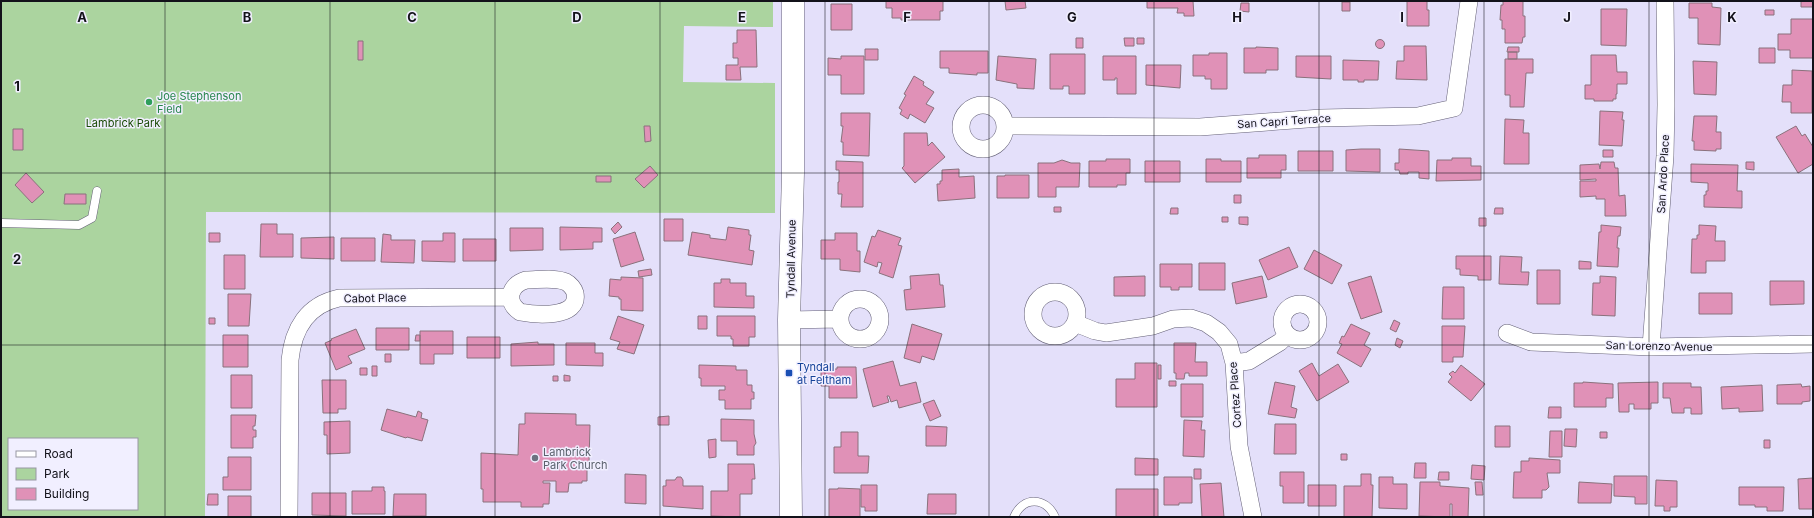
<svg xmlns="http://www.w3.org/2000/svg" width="1814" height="518" font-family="Inter,sans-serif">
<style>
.green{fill:#abd49f;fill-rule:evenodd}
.building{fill:#e091b7;stroke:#8a717c}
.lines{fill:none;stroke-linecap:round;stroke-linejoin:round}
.lane-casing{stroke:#646076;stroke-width:9}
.street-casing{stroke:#646076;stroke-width:18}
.secondary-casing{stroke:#646076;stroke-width:23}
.lane{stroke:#fff;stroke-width:8}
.street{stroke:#fff;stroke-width:17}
.secondary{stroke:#fff;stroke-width:22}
.grid{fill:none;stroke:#13121a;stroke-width:1;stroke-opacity:0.55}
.leisure-dot{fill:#2e9e5b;stroke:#f1efff;stroke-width:1.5}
.transit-dot{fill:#1a4fb4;stroke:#f1efff;stroke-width:1.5}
.worship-dot{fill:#6b7280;stroke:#f1efff;stroke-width:1.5}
.labels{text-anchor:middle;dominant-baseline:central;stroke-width:3;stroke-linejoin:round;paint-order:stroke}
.leisure-label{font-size:11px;fill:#27864d;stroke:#f1efff;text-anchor:start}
.street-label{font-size:11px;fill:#13121a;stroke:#f1efff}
.park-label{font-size:11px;fill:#194a05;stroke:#f1efff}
.transit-label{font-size:11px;fill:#164399;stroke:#f1efff;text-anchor:start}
.worship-label{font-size:11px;fill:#5b616d;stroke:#f1efff;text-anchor:start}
.grid-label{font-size:13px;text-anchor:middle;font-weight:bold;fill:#13121a;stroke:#f1efff;stroke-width:3;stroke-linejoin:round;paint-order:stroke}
</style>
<rect width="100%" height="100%" fill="#e4e0fa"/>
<path class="green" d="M1,1H773V27L684,26L683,82L775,83V213L206,212L205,517H1ZM9,439H137V509H9Z"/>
<path class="building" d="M886,1H943V11H940V20H901V18H892V8H886Z
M1005,1H1025L1026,8L1006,10Z
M1147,1H1193L1194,16H1184V13H1177L1178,8H1147Z
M1407,1H1427V10H1429V26H1407Z
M1503,1H1523V16H1525V37H1523L1522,43H1505V29H1502V20H1500L1501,5H1503Z
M1801,1H1813V7H1801Z
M1342,2H1350V11H1342Z
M1241,3H1249V12L1240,11Z
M1689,3H1712V7L1721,8L1720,45L1698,44V18H1689Z
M831,4H852V30H831Z
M1601,9H1627L1626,46L1601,45Z
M1765,10H1774V15H1765Z
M1791,19H1813V58H1790V50H1778V34H1791Z
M737,30H756L757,67H740L741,80H726V65H738V58H733V43H737Z
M1076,38H1083V48H1076Z
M1124,38H1134V46H1125Z
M1137,38H1144V44H1137Z
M1375.5 44a4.5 4.5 0 1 1 9 0a4.5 4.5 0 1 1-9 0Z
M358,41H363V60H358Z
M1404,46H1426L1427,80L1396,79L1397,61H1404Z
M1256,47L1278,48V70H1266V73H1244V48H1256Z
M1508,47H1519V52H1507Z
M1759,48H1775V63H1759Z
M865,49H878V60H865Z
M940,51H988V73H977V75L949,73V68H940Z
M1508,52H1517V59H1508Z
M1209,53H1227V89H1211V79H1205V76H1193V55H1209Z
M1050,54H1085V94H1069V86H1063V89H1050Z
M1591,55H1616L1617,72H1627V84H1617V94H1616V99H1613V101H1594V99H1585V85H1591Z
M841,56H864V94H841V75H828V58L841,59Z
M998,56L1036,59L1034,89L1017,88V84L996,80Z
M1103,56H1136V94H1117V78H1115V80H1103Z
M1296,56H1331V79L1296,77Z
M1505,59H1533V73H1526L1524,107H1510V95H1505Z
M1343,60L1379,61L1378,80H1364V82H1358V80H1343Z
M1693,61L1717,62L1716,95L1694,94Z
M1146,65H1181L1180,88L1146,85Z
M1792,70L1812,71V113H1791V102H1782L1783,85H1792Z
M914,76L924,82L923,85L934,92L926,104L934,108L925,123L910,114L908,119L900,114L902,110L899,108L906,95L904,94Z
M1600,111L1623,112L1622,120H1624L1622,146L1599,145Z
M841,113H870L869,156L843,155V142H841L843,126H841Z
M1694,116H1717L1716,132H1721V149H1716V151L1694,150V141H1692Z
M1505,119L1524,120L1523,133H1529V164H1504Z
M644,126H650L651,141L645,142Z
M1796,126L1802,136L1805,134L1813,147V164L1798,173L1776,137Z
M13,129H23V150H13Z
M904,133H927L928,146L932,142L945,157L915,183L902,168L904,166Z
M1361,149H1380V172L1346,171V150Z
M1399,149L1429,151V179L1419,178V172H1408V174H1400L1399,170H1395V163H1399Z
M1603,150H1613V157H1603Z
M1298,151H1333V171H1298Z
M1259,155H1286V170H1281V178H1247V158H1259Z
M1452,158H1471V166H1481V180L1436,181L1437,160H1452Z
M1106,159H1130V173H1126V185H1117V187H1089V161H1106Z
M1206,159H1221V161H1241V182H1206Z
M1062,160L1071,163H1080L1079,187H1056V197H1038V163H1054Z
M836,161L863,162V207H841L842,194H838V182H839V170H836Z
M1145,161H1180V182H1145Z
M1601,162H1614L1615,168H1618L1619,196L1625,195L1626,216H1605V199H1596V196L1580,197V181H1596V179L1580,180V165L1599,164L1600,169Z
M1746,162H1754V170L1746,169Z
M1691,164L1738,165L1737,191H1742V208L1704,207V195H1706V191H1708V183L1691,182Z
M650,166L658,175L644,188L635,179Z
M959,169V177L974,176L975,198L938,201L937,184H940V181H942V170Z
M26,173L44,192L32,203L15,185Z
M1005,175H1029V198H997V176H1005Z
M596,176H611V182H596Z
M65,194H86V204H64Z
M1234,195H1241V203H1234Z
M1054,207H1061V212H1054Z
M1171,208H1178V214H1170Z
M1495,208H1503V214H1494Z
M1222,217H1228V222H1222Z
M1239,217H1248V225L1239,224Z
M1479,218H1486V226H1479Z
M664,219H683V241H664Z
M618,222L622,227L615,234L611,229Z
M261,224H277V234H293V257H260Z
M1601,225L1621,227L1620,236H1618L1617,248H1619L1618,267L1597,266L1599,232H1601Z
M1699,225L1716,226L1715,241H1725V261H1706V273H1691L1692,239H1697V235H1699Z
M560,227L602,228V242H593V249L560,250Z
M728,227L749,230V235H751L749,250L754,251L752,265L688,255L692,232L710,235V238L726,240Z
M510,228H543V250L510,251Z
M878,230L901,238L898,245L902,246L893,278L879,273L882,263L878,262L877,267L864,262L872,236L875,237Z
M635,232L644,260L621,267L613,239Z
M209,233H220V242H209Z
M443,233H455V262L422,261V241H443Z
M835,233H857V251H860V272L840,270V259H821V240H835Z
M383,234L391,235V240H415L414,263L381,262Z
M334,237V259L301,258V238Z
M341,238H375V261H341Z
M463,239H496V261H463Z
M1289,247L1298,267L1268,280L1259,260Z
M1314,250L1342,265L1332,284L1304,269Z
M224,255H245V289H224Z
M1456,256H1491V280H1478V276L1460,275V269H1456Z
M1500,256L1522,257L1521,272H1529L1528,285L1499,284Z
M1579,261L1591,262V269H1579Z
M1199,263H1225V290H1199Z
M1160,264H1192V287H1179V290H1171V287H1160Z
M651,269L652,275L639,277L638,271Z
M1537,270H1560V304H1537Z
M939,274L940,285H943L945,307L906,310L904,290L911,289L910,276Z
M1145,276V296H1114V277Z
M1262,276L1267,297L1236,304L1232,283Z
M1371,276L1382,312L1361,319L1348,283Z
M1600,276L1616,277L1615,316L1592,315L1593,283H1600Z
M621,277L643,278V311L621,310V299H619V297L609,296L610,279L621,280Z
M721,279H730V283H746V296H754V308L714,307V283H721Z
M1770,281H1804V304L1770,305Z
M1443,287H1464V319H1442Z
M1699,293H1732V314H1699Z
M228,294H251L249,326H228Z
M618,316L644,325L634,354L617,349L620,342L610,339Z
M698,316H707V329H698Z
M717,316H755V337H749V346H733V339H731V336H717Z
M209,318H215V324H209Z
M1394,320L1400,323L1396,332L1390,329Z
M912,324L942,334L934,360L922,356L920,363L904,358Z
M1351,324L1370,333L1364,345L1371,349L1361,367L1337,353L1342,344L1339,343L1342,336L1344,337Z
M1442,326H1465L1463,357H1453V362H1442Z
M376,328H409V350H376Z
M356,329L365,349L348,356L352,363L336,370L325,343L332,340L331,339Z
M420,331H453V354H434V364H420Z
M223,335H248V367H223Z
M416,335H420V341H415Z
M467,337H500V358H467Z
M1397,338L1403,341L1400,348L1395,345Z
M538,342V344H554V365L511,366V344Z
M566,343H595V353H603V366L566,365Z
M1174,343H1196L1195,362H1207V376H1189V373H1185L1184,379H1176V373H1174Z
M385,354H391V362H385Z
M893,361L900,386L916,382L921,402L899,408L897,400L891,402L889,396H887L889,402L873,407L863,369Z
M1135,363H1157V407H1116V379H1135Z
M1312,363L1319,376L1338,364L1349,382L1317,401L1299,371Z
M699,365L736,366V370H747V385H752V392H754V399H751V409H725V400H719V390H725V386H701V378H699Z
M1158,365H1161V379H1158Z
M1461,365L1485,384L1471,401L1448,382L1452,377L1449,374L1453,371L1455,373Z
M372,366H377V376H372Z
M837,367H856L857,398H829V386H821V369H837Z
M360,368H367V375H360Z
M231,375H252V408H231Z
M564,375L570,376V381H564Z
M553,376H558V381H553Z
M322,380H346V409H338V413H323Z
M1169,381H1176V386H1169Z
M1275,382L1295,386L1291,407L1297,409L1295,418L1268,414Z
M1583,382L1613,384V398H1606V407H1574V383H1583Z
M1658,382V403H1651V409H1634V404H1629V412H1619L1618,383Z
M1663,383H1691V387H1701L1702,414H1691V408H1684V413H1672L1670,398H1663Z
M1181,384H1203V417H1181Z
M1801,384L1802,387L1810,386V401L1802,402V404H1777V385Z
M1762,385L1763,411L1739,412V408L1722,409L1721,387Z
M934,400L941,416L930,421L923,404Z
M1549,407H1561V418H1548Z
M387,409L416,417L418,411L422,413L421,418L428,420L422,441L407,437L406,438L381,430Z
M525,413L576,414V425H590L589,462H587V481H582V483H569L568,492H556V481H543V483H550L549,504H543V507H521V502H483V489H481V453L518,455L519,424H525Z
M231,415H256L255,426H253V430H256V437H253V448H231Z
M669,416V425H658V417Z
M721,419L754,420V434L756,443L754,446V455H737V441H721Z
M1184,420L1202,421L1201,430H1205L1204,457L1183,456Z
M350,421V453L327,454V435H324V422Z
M1275,424H1296V454H1274Z
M926,426L947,427L946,446H926Z
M1495,426H1510V447H1495Z
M1565,429H1577L1576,447L1564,446Z
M1550,431H1562V457H1549Z
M841,432H858V456H869L868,473H834V447H841Z
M1600,432H1607V438H1600Z
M716,439V457L709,458L708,440Z
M1764,440H1770V448H1764Z
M1341,454H1347V460H1341Z
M228,457H251V490H223V477H228Z
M1135,458L1158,459V475H1135Z
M1529,458L1560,460V473H1547L1549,487L1546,490H1542V498H1513L1514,472H1521V461H1529Z
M1415,463H1426V478H1414Z
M728,464H754L755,479H752V494H740V517L711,516V491H728Z
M1472,465L1485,466L1484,480L1471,479Z
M1194,469H1201V479H1194Z
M1280,472H1304V503H1283V486H1280Z
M1439,472H1449V480H1438Z
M625,474L646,475V504L625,503Z
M1361,474H1371V485H1373L1372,517H1344V486H1361Z
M1614,476H1647V504H1635V497L1614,496Z
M677,477H681L683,480V486H703V509L663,506V486H666V480H675Z
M1164,477H1192V503H1179V505H1164Z
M1379,477H1393V484H1407V509L1379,508Z
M1813,478V509H1799L1798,479Z
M1656,480L1677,481V507H1670V511H1664V506H1655Z
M1420,482H1440V486L1469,488L1468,517H1452V504H1450V517L1419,516Z
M1475,482H1482L1483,495H1476Z
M1579,482L1612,484L1611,503H1578Z
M1221,483L1224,517H1202L1200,484Z
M861,485H877V511H865V507H861Z
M1308,485H1336V506H1308Z
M372,487H384V491H385V514H352V491H372Z
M1739,487H1784L1783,511H1767V507H1755V505H1739Z
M838,488L860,489V517H829V489H838Z
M1116,489H1158V517H1116Z
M312,493H346V516L312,515Z
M208,494H218V505H207Z
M394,494H426V516H393Z
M928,494H956V514H927Z
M228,496H251V517H228Z"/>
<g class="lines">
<defs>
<path id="lane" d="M1,223L79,225L92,218L97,191
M1014,517C1023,496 1046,497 1055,517"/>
<path id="street" d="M961 127a22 22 0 1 1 44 0a22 22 0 1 1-44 0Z
M1005,126L1200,127L1321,118L1418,116L1454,108L1469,1
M526,280C538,280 555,277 566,282C570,284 574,289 575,293C580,319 535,315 520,312C505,302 509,285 526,280Z
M1033 314a22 22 0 1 1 44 0a22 22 0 1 1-44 0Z
M840 319a20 20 0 1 1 40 0a20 20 0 1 1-40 0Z
M1282 322a18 18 0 1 1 36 0a18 18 0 1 1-36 0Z
M789,320L839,319
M1075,323L1095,331L1106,333L1153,326L1173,319L1191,318L1206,323L1219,332L1229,344L1234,363L1239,446L1253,517
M1507,333L1531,342L1651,347L1813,344
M1651,347L1665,156L1666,105L1665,1
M1234,363L1249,361L1280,342L1287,335
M289,517L290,360C293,329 307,305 339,298L510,297"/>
<path id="secondary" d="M791,517L789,320L793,173V1"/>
</defs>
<use href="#lane" class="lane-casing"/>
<use href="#street" class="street-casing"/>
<use href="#secondary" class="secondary-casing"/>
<use href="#lane" class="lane"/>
<use href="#street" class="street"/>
<use href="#secondary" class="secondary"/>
</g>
<path class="grid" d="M165,1V517M330,1V517M495,1V517M660,1V517M825,1V517M989,1V517M1154,1V517M1319,1V517M1484,1V517M1649,1V517M1,173H1813M1,345H1813"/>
<circle class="leisure-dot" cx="149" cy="102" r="4"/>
<rect class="transit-dot" x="785" y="369" width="8" height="8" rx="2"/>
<circle class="worship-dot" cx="535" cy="458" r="4"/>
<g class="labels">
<g class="leisure-label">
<text x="157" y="96">Joe Stephenson<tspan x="157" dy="13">Field</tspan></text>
</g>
<g class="street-label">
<text transform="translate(1284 121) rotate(-4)">San Capri Terrace</text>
<text transform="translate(1663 174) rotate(-87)">San Ardo Place</text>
<text transform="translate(791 259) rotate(-89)">Tyndall Avenue</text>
<text transform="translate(375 298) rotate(-1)">Cabot Place</text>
<text transform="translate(1659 346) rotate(1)">San Lorenzo Avenue</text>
<text transform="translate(1235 395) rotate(-94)">Cortez Place</text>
</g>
<g class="park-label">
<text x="123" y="123">Lambrick Park</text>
</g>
<g class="transit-label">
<text x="797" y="367">Tyndall<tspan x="797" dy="13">at Feltham</tspan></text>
</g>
<g class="worship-label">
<text x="543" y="452">Lambrick<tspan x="543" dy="13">Park Church</tspan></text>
</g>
</g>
<g class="grid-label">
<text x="82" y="22">A</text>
<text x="247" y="22">B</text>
<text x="412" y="22">C</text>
<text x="577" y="22">D</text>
<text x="742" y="22">E</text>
<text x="907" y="22">F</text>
<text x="1072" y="22">G</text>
<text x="1237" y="22">H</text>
<text x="1402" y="22">I</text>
<text x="1567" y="22">J</text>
<text x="1732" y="22">K</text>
<text x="17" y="91">1</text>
<text x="17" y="264">2</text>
</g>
<rect width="1814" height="518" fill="none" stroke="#13121a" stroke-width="4"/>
<rect x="8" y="438" width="130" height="72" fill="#f1efff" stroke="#9897a3"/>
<rect x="16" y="451" width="20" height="6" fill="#ffffff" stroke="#9897a3"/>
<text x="44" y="458" font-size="12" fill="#13121a">Road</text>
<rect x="16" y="468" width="20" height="12" fill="#abd49f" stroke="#9897a3"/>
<text x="44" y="478" font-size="12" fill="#13121a">Park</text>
<rect x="16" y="488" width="20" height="12" fill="#e091b7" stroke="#9897a3"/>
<text x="44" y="498" font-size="12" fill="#13121a">Building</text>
</svg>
